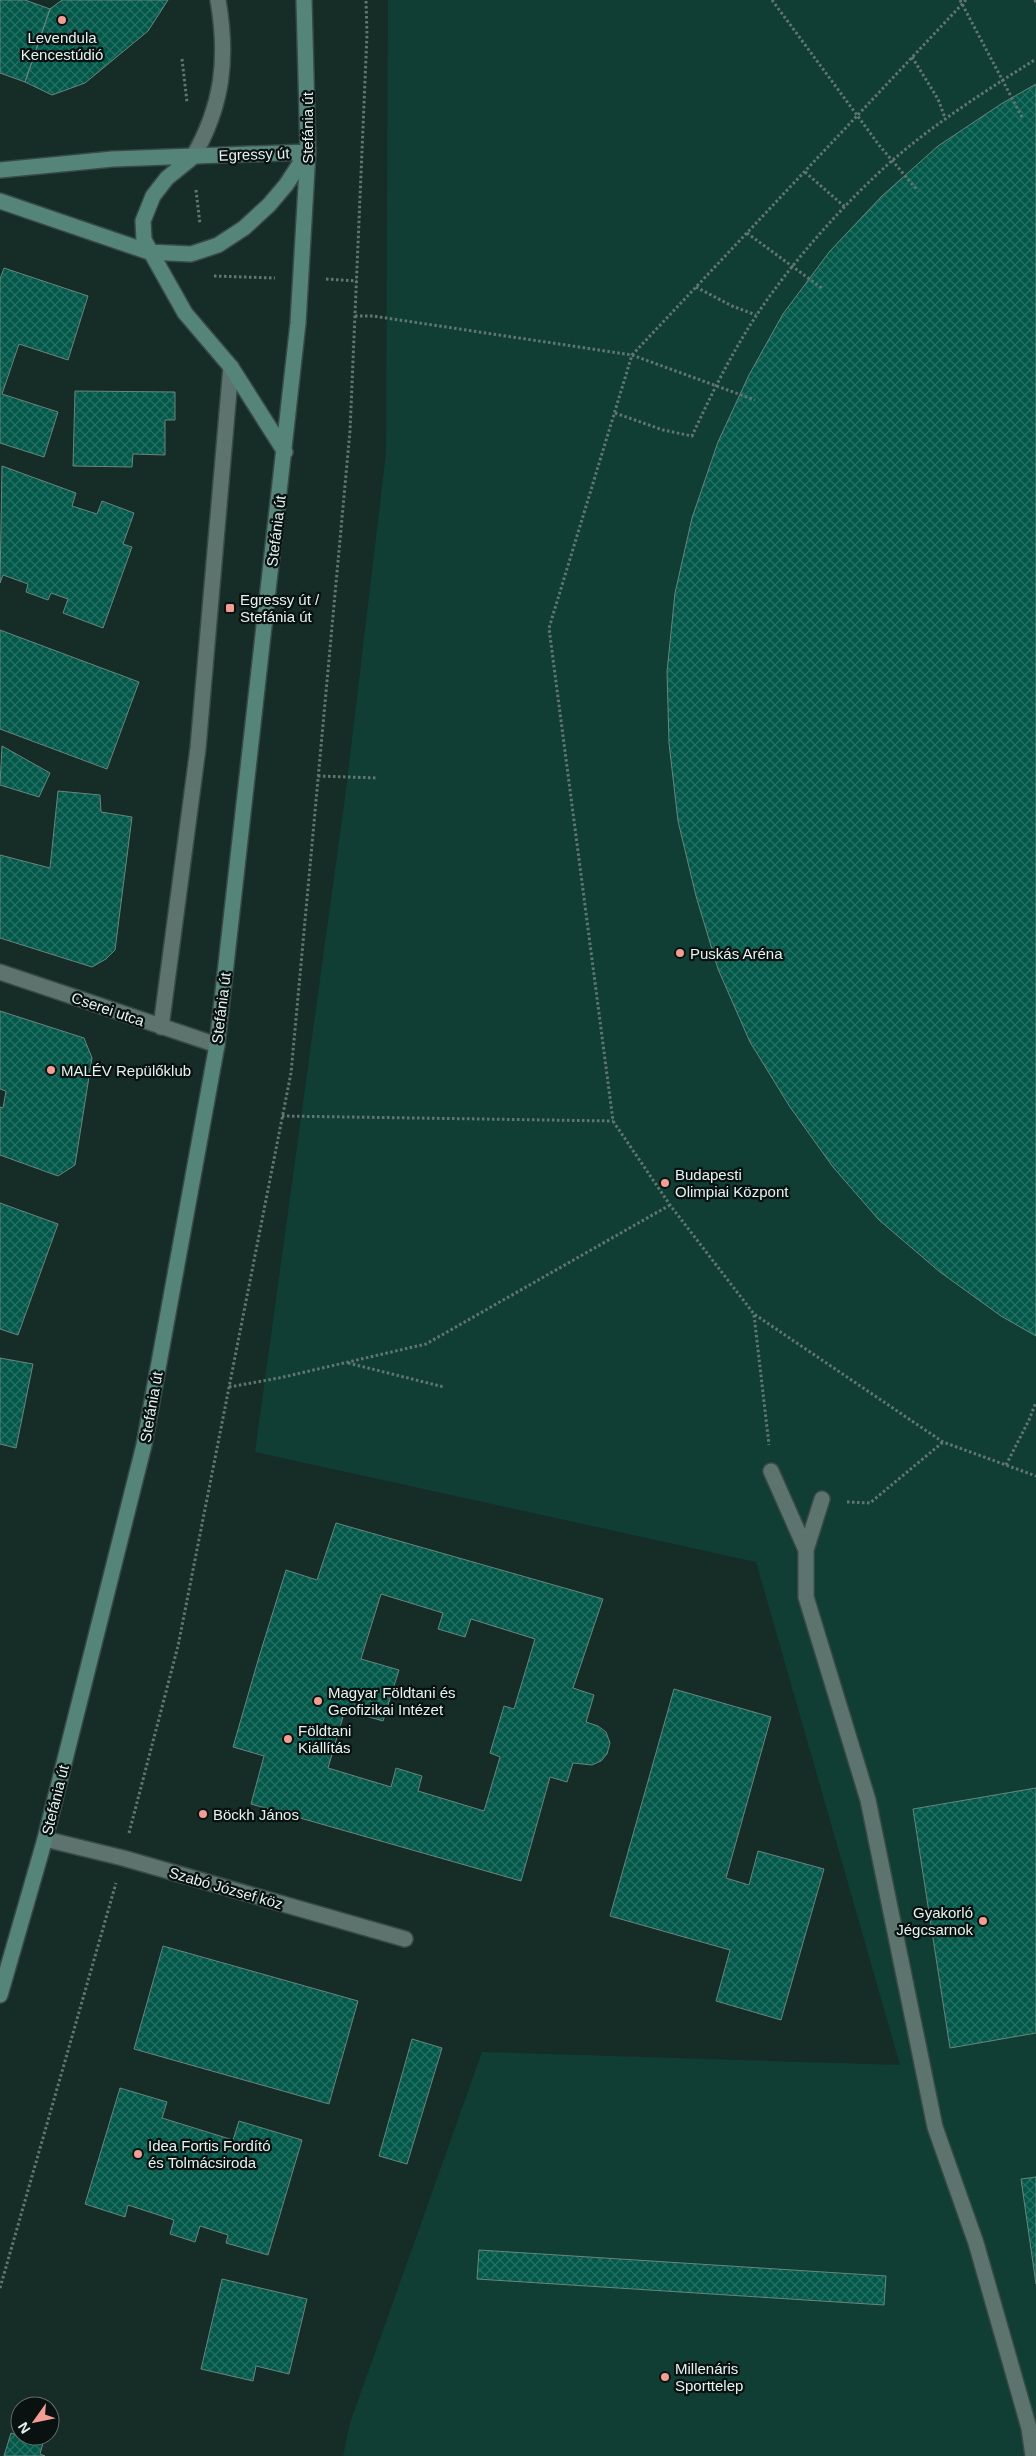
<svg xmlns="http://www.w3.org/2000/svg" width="1036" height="2456" font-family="Arial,sans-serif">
	<defs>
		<pattern id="building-cross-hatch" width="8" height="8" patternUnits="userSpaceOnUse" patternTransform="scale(1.25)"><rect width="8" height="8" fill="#025849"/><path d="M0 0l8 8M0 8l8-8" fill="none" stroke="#277064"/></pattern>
	</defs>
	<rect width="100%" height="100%" fill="#152c27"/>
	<path fill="#103e34" d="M388,0H1036V2456H343L350,2423L482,2052L900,2065L756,1562L255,1452L346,790L386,453Z"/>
	<path fill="url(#building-cross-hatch)" stroke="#6a847d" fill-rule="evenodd" d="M0,0H25L50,9L25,82L0,73Z
		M62,0H168L148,31L85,83L52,95L25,82L50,9Z
		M1036,84V1336L1001,1316L940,1272L879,1220L833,1167L790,1107L750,1042L718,969L696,896L678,821L669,743L667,672L675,593L692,518L718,442L749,375L783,314L830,251L882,196L938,146L1001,104Z
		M4,268L88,296L68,360L19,344L2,394L58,412L44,457L0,443V279Z
		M75,391L175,392V420H165V455L133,454L132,467L73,466Z
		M2,466L76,493L72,506L97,514L102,501L134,513L123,544L132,547L103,628L63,613L68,599L51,593L48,600L26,592L28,584L3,575L0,583Z
		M0,630L139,682L107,769L0,729Z
		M2,746L50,773L39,797L0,785Z
		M58,791L100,795L101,812L132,817L115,950L106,959L92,967L0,938V855L50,868Z
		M0,1011L84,1038L92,1058L75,1165L58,1176L0,1155V1107L3,1108L6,1091L0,1089Z
		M0,1203L58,1224L18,1335L0,1329Z
		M0,1358L33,1364L16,1448L0,1444Z
		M336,1523L603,1599L573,1688L594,1695L586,1722L598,1726L606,1732L610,1743L607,1754L601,1761L592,1765L573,1763L567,1782L550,1777L521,1881L251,1804L264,1756L233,1747L259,1657L286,1570L317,1580ZM381,1594L443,1613L438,1629L465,1637L471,1619L535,1639L514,1709L504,1706L490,1753L500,1757L484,1811L418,1791L422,1776L396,1768L391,1787L328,1768L345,1710L383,1721L399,1670L361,1659Z
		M674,1689L771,1717L726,1878L749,1885L758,1851L824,1869L781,2020L716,2001L730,1950L610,1916Z
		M1036,1788V2033L950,2048L913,1809Z
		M163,1946L358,2001L329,2104L134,2049Z
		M412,2039L442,2048L407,2164L379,2156Z
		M120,2088L167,2102L162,2118L233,2140L239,2121L302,2140L268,2255L226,2243L228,2235L200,2226L195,2242L170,2234L174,2220L128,2205L125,2217L85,2204Z
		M1036,2177V2284L1021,2179Z
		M479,2250L886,2276L884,2305L477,2279Z
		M222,2279L307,2299L289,2374L256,2366L253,2381L201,2369Z
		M11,2433L43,2443L40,2454L45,2456H4Z"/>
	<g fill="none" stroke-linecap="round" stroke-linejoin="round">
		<g stroke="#384a46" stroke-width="18">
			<path id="lane" d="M193,157C223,105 228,58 218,0
				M161,1027L198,748L231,367
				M771,1471L806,1550V1597L868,1800L935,2127L976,2243L1029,2428L1033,2456
				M806,1550L822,1499"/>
		</g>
		<g stroke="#384a46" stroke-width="18">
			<path id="street" d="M0,972L217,1045
				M45,1839L123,1858L405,1939"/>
		</g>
		<g stroke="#384a46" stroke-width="18">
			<path id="secondary" d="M193,157L167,178L153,196L143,221L144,240L185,313L231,367L285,452
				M0,170L113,159L308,152
				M0,201L149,252L191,254L218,245L244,228L269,205L286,185L307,153
				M0,1995L45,1839L144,1445L217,1045L298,323L308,152L304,0"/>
		</g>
		<path stroke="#627671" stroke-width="3" stroke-dasharray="2.5 2.5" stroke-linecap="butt" d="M772,0L879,145L918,191
			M960,0L1023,119
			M966,0L632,355L549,628L613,1121L670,1205L754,1314L943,1442L1036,1476
			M1035,0L1036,4
			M912,57L938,99L945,118
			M182,59L187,102
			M805,172L845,207
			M196,190L200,224
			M747,233L823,289
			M214,276L275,278
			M326,279L357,281
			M696,287L732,306L756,315
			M355,316H373L632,355L755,400
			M615,413L663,430L692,436C711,395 731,354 756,316C790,264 847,200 894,159C938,121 987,90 1036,59
			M318,776L377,778
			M282,1116L613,1121
			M754,1315L769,1445
			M348,1363L444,1387
			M229,1387L279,1378L426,1344L670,1205
			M1006,1465L1029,1420L1036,1402
			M847,1502L870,1503L943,1442
			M129,1833L178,1646L291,1073L350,431L367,34L366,0
			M0,2288L116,1883"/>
		<use href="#lane" stroke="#5c746d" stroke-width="15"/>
		<use href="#street" stroke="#5c746d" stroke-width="15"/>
		<use href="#secondary" stroke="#558579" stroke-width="15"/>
	</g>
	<g fill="#f59c93" stroke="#091210" stroke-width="2">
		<circle cx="62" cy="20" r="5"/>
		<rect x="225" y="603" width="10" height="10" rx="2.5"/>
		<circle cx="680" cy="953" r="5"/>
		<circle cx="51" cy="1070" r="5"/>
		<circle cx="665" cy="1183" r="5"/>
		<circle cx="318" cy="1701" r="5"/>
		<circle cx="288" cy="1739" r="5"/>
		<circle cx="203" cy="1814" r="5"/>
		<circle cx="983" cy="1921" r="5"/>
		<circle cx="138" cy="2154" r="5"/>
		<circle cx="665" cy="2377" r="5"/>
	</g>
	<g text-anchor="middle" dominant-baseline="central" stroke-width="4.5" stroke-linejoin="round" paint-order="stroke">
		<g font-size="15" fill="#e5f3ef" stroke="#091210" text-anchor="start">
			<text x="62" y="37" text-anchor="middle">Levendula<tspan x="62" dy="17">Kencestúdió</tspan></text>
			<text x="240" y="599">Egressy út /<tspan x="240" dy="17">Stefánia út</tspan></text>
			<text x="690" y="953">Puskás Aréna</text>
			<text x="61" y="1070">MALÉV Repülőklub</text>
			<text x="675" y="1174">Budapesti<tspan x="675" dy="17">Olimpiai Központ</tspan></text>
			<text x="328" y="1692">Magyar Földtani és<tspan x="328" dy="17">Geofizikai Intézet</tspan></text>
			<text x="298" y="1730">Földtani<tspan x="298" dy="17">Kiállítás</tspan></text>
			<text x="213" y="1814">Böckh János</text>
			<text x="973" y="1912" text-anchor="end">Gyakorló<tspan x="973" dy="17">Jégcsarnok</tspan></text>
			<text x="148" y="2145">Idea Fortis Fordító<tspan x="148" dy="17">és Tolmácsiroda</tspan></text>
			<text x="675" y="2368">Millenáris<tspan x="675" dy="17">Sporttelep</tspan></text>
		</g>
		<g font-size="15" fill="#e5f3ef" stroke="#091210">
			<text transform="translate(307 128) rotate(-90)">Stefánia út</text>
			<text transform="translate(254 154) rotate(-2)">Egressy út</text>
			<text transform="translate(276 531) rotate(-83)">Stefánia út</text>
			<text transform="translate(221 1008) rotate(-83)">Stefánia út</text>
			<text transform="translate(108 1009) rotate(19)">Cserei utca</text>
			<text transform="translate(151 1407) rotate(-80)">Stefánia út</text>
			<text transform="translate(55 1800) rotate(-76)">Stefánia út</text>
			<text transform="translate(226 1888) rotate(16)">Szabó József köz</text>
		</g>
	</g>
	<g transform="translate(35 2421) rotate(237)"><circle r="24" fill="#091210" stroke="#616c69"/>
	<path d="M0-4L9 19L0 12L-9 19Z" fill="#f59c93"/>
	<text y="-8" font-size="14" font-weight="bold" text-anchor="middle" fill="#e5f3ef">N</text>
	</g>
</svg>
